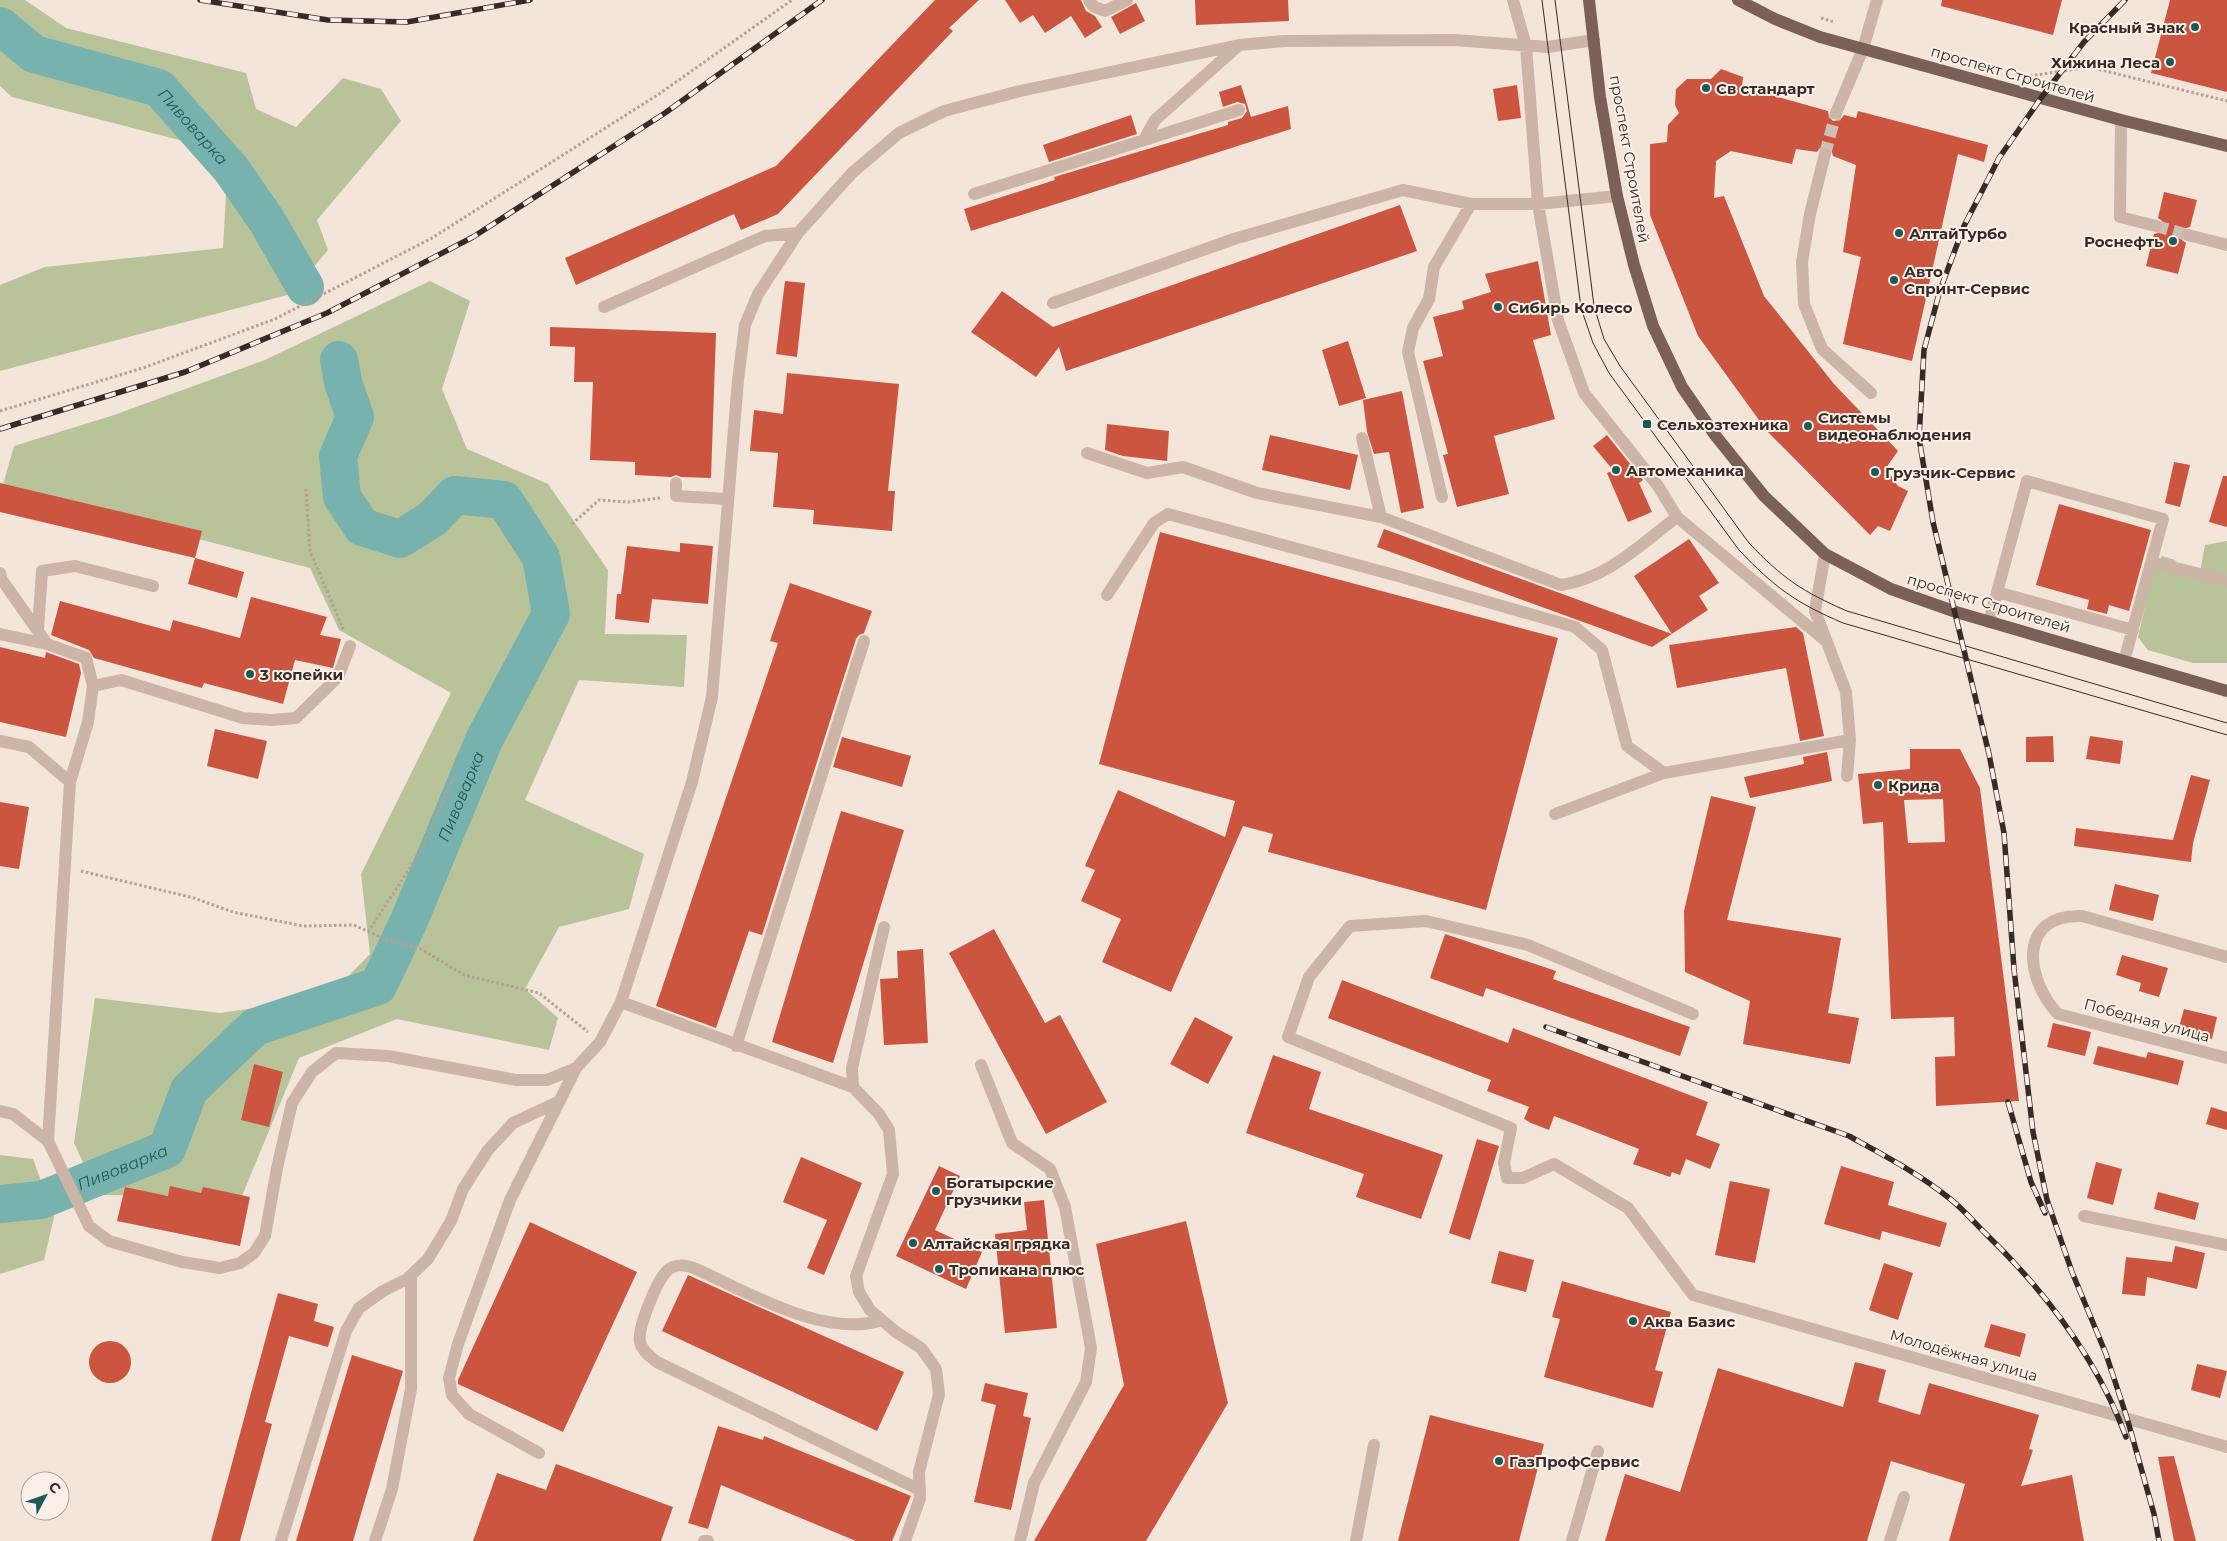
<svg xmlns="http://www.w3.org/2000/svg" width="2227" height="1541" font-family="Montserrat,sans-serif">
	<rect width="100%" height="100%" fill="#f3e5da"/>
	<path fill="#b8c399" d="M0,0H25L66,28L246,73L256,109L296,127L343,78L381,89L401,121L317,220L328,250L291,294L0,371V285L45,267L223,248L227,176L187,142L12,97L0,86Z
		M430,281L470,301L442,389L467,449L548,484L608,570L605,634L687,635L684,687L579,680L525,800L644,854L629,909L559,927L525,989L558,1018L549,1050L397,1019L299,1058L242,1196L98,1195L74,1143L95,998L220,1013L328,997L370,954L361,874L451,693L339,630L310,568L2,488L14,446L114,415L265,360Z
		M2227,541V663H2193L2148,650L2138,637L2153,572L2162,556L2175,560L2187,575L2199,577L2205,545Z
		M0,1155L33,1159L54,1217L44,1260L0,1274Z"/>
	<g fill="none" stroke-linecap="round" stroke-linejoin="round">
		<g stroke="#78b2af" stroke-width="38">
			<path id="s1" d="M0,26L34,54L159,88L231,169L267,221L305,287"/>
			<path id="s2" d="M0,1204L41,1200L167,1149L189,1090L255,1027L378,986L408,923L484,740L551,614L541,557L504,500L455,495L432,519L400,539L362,527L342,497L338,456L355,417L343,382L339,360"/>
		</g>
	</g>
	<path fill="#cc553f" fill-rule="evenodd" d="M935,0H979L949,28L953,31L778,214L741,230L734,214L576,285L565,258L776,166Z
		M1005,0H1081L1086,11L1095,16L1102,27L1085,38L1071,16L1045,33L1033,15L1020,23Z
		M1195,0H1288L1289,21L1196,25Z
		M1942,0H2062L2053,35L1941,6Z
		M2170,0H2227V92L2151,73Z
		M1136,3L1145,21L1120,34L1111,17Z
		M1721,69L1743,77L1742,87L1828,111L1829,117L1833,121L1840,120L1844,115L1856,118L1858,111L1988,145L1984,162L1958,154L1912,361L1843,344L1861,257L1843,252L1856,165L1833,156L1831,149L1826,146L1820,148L1817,152L1796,149L1792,164L1731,151L1716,161L1714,198L1724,196L1764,296L1834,384L1898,451L1886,468L1898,486L1908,491L1890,531L1878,526L1870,535L1767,431L1698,336L1650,215V144L1667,142L1668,125L1679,113L1675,105L1676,89L1687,79H1711Z
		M1241,85L1251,117L1288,106L1291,129L971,231L964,209L1055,180L1054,177L1228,125V122L1242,118L1247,111L1245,104L1237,102L1223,107L1219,92Z
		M1517,85L1521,118L1498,121L1493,89Z
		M1131,115L1137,134L1049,162L1043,145Z
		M2164,192L2197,200L2190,227L2183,229L2180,233L2182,240L2186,243L2178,274L2146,266L2154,234L2161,232L2164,227L2162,221L2158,218Z
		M1400,205L1417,251L1066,371L1059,347L1036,377L971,332L1002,291L1053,327Z
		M1538,261L1551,335L1533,340L1555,419L1494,436L1509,494L1457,507L1443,455L1448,454L1423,361L1443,356L1433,317L1464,309L1462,301L1491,292L1485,274Z
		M785,281L805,283L797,357L776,354Z
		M550,327L716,333L711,478L681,477L676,475L671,477L635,475V462L590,460L593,382H574L575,347L550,346Z
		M1348,341L1366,398L1339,406L1322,350Z
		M787,373L899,384L888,491H895L892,531L813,524L814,510L773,507L778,453L750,451L754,410L783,414Z
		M1402,391L1424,508L1401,513L1389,452L1374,454L1367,432L1363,400Z
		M1107,424L1169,431L1167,461L1123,456L1105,450Z
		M1270,435L1358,455L1350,490L1262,470Z
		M1607,435L1643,480L1639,483L1652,512L1628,522L1607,473L1613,470L1593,446Z
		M2174,462L2190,465L2180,507L2165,503Z
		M2223,476H2227V527L2209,522Z
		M0,483L202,531L195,558L0,512Z
		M2059,504L2151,530L2129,611L2109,605L2107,614L2087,609L2089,600L2036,585Z
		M1384,529L1672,634L1634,576L1689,539L1719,583L1699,596L1708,610L1652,647L1377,547Z
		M1160,532L1558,638L1486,910L1268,852L1273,834L1243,826L1171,992L1102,962L1121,919L1081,901L1095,870L1085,866L1118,790L1225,837L1235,801L1099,764Z
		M680,543L713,546L708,604L652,599L649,623L615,619L617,594H621L627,546L680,552Z
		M195,558L244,572L237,598L188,584Z
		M790,583L872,611L864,633L859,635L856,639L762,935L749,931L716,1028L656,1006L778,643L770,641Z
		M251,597L327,617L320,635L341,639L333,668L295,660L283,704L204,683L202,688L94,658L89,650L51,635L60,601L170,631L173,620L240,638Z
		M1796,627L1803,633L1824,736L1800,741L1786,668L1677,688L1669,645Z
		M0,647L45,658L46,652L79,664L81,673L66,737L0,722Z
		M215,729L267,741L258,779L207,766Z
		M2053,736L2054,762H2026V737Z
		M2090,736L2123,741L2120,764L2086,759Z
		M842,737L911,756L902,787L833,767Z
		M1910,749H1960L1980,788L2019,1101L1936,1106L1935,1057L1955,1056L1954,1017L1891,1019L1883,822L1863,824L1858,774L1910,769ZM1943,799L1945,842L1908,843L1904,800Z
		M1827,752L1832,781L1750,798L1744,777L1804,764L1803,757Z
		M2191,775L2210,780L2193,843L2191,862L2074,846L2076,828L2173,840Z
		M1711,796L1756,807L1727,920L1841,938L1828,1013L1859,1018L1850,1064L1743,1044L1750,1001L1685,972L1684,911Z
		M0,802L29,807L19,869L0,866Z
		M841,811L904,830L833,1063L772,1042Z
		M2115,884L2159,895L2153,921L2109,910Z
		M994,929L1045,1023L1060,1015L1107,1102L1046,1134L949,953Z
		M1445,934L1556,971L1553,979L1690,1027L1680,1056L1486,988L1483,997L1430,978Z
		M923,949L928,1043L884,1045L880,979L898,978L897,951Z
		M2122,955L2168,968L2159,997L2139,991L2141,983L2116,975Z
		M1342,980L1508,1043L1513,1028L1708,1102L1696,1135L1720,1144L1710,1169L1686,1159L1680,1175L1672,1172L1670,1177L1633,1164L1639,1149L1554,1116L1549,1130L1531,1123L1524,1119L1529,1107L1487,1091L1491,1080L1328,1018Z
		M2184,1009L2217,1017L2212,1039L2178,1031Z
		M1195,1017L1233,1037L1208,1084L1170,1064Z
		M2053,1023L2091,1032L2085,1056L2047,1047Z
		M2098,1046L2146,1058L2148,1052L2184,1061L2178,1085L2093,1064Z
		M1273,1055L1321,1072L1309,1109L1443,1155L1421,1219L1356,1197L1364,1174L1246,1133Z
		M254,1064L283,1072L269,1127L241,1120Z
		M2211,1107L2227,1112V1130L2206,1124Z
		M1477,1139L1499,1146L1470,1240L1449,1233Z
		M801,1157L862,1183L824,1275L807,1268L827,1220L783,1202Z
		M2096,1162L2122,1169L2113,1205L2087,1198Z
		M939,1166L960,1176L935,1230L982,1252L966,1289L896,1256Z
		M1841,1166L1894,1182L1888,1205L1947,1223L1940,1247L1882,1231L1880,1240L1824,1224Z
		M1730,1181L1770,1189L1755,1263L1715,1255Z
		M170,1186L201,1193L203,1187L250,1197L240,1246L117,1221L125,1187L168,1196Z
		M2158,1192L2199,1203L2195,1220L2154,1209Z
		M1044,1200L1057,1328L1005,1333L995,1234L1027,1230L1024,1202Z
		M1186,1221L1228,1403L1146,1541H1034L1124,1385L1096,1244Z
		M530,1222L637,1272L563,1432L458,1384V1380Z
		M2175,1246L2205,1253L2197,1289L2147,1277L2145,1296L2122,1294L2126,1257L2172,1262Z
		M1499,1251L1534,1260L1526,1292L1491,1283Z
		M1884,1263L1913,1273L1898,1320L1869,1310Z
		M688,1275L904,1372L877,1431L662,1331Z
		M1562,1281L1671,1312L1655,1370L1663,1372L1653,1408L1544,1377L1560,1319L1552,1317Z
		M278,1293L318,1304L314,1321L334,1327L328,1347L289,1336L265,1422L272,1424L240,1541H211Z
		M1991,1324L2026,1334L2020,1357L1984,1347Z
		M89 1362a21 21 0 1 1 42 0a21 21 0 1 1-42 0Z
		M352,1355L403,1371L353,1541H296Z
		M1855,1362L1886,1370L1878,1402L1920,1415L1929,1383L2039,1415L2029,1449L2033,1450L2021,1486L2072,1475L2084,1541H1949L1965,1484L1891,1461L1867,1541H1605L1625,1474L1680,1492L1718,1368L1843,1407Z
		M2197,1364L2227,1371L2220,1398L2191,1390Z
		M985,1383L1028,1393L1023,1416L1031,1418L1011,1510L974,1502L996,1405L981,1401Z
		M1430,1415L1544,1444L1519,1541H1398Z
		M718,1426L763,1440L764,1436L911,1496L892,1541H856L721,1485L708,1529L688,1523Z
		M2174,1456L2196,1541H2174L2158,1457Z
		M556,1464L673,1507L661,1541H473L497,1473L546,1490Z"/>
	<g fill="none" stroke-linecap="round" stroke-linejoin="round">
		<path stroke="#cdc0b6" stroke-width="12" stroke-dasharray="12 6" stroke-linecap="butt" d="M1825,154L1836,113
			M2156,226L2188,235"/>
		<path stroke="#b89d90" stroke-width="3" stroke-dasharray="2.5 2.5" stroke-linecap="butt" d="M1821,18L1834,22
			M2030,76L2089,67L2227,101
			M0,411L143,368L275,319L432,238L659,94L792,0
			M306,489L310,551L344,631
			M572,524L599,500L628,502L660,498
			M81,871L194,898L233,912L303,926L354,925L387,940L421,949L464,975L539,993L588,1032
			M368,932L421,851L454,777"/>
		<path stroke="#ccb4a6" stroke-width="12" d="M1089,0L1093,6L1105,11L1127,0
			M1513,0L1526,46L1538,204L1558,320L1584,393L1658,486L1677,517L1827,642
			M1836,113L1863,49L1877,0
			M2121,120L2120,217L2156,226
			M1144,140L1155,120L1238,46
			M1825,154L1810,214L1802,262L1804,304L1822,349L1871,393
			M974,194L1239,110
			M2188,235L2227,245
			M1053,303L1234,239L1403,190L1471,204H1538L1617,196
			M604,307L765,236L798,233
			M1362,438L1381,517L1561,585C1608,578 1640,545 1677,517
			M1087,453L1147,473L1183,467L1257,493L1381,517
			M676,483V496L728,499
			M1442,497L1408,352L1413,328L1429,299L1434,267L1471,204
			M1825,554L1815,611L1846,692L1850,740L1847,776
			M2152,562L2227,581
			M0,573L2,580L47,644L86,658L93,686L88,722L70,782
			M1997,592L2133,630
			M1107,595L1154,523L1168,514L1398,576L1575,627L1602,650L1627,746L1664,773
			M1989,622L2027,481L2163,519L2124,661
			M38,629L42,571L75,566L153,586
			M0,634L47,644
			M93,686L121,680L243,718L271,720L296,718L338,677L350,646
			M0,741L29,747L70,782L48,1141
			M1555,814L1664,773L1850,740
			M2227,957L2082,916C2017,914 2025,979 2058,1014L2227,1058
			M621,1002L853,1087L879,1114L889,1130L893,1174L856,1276L859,1292L870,1310L896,1332L921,1348L936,1369L939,1394L919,1472L920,1498L905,1541
			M1693,1014L1528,945L1426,921L1350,926L1309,977L1288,1037L1511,1128L1504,1163L1507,1178H1523L1554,1164L1628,1208L1693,1295L2227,1447
			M736,1046L864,641
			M981,1065L1012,1143L1050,1169L1065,1207L1091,1348L1086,1382L1034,1483L1020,1541
			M853,1087L852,1068L884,927
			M0,1111L13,1114L48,1141L89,1226L109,1241L182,1262L220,1268L240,1263L254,1253L265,1236L277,1168L292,1103L312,1072L336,1053L388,1056L516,1080H547L576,1068L600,1042L621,1002L692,782L712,697L738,380L745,325L758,294L798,233L852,173L899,133L944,111L1020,91L1239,45L1285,41L1454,40L1548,47L1594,40
			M2084,1216L2227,1245
			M882,1320C825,1339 748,1292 696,1269C687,1265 675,1263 667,1271C657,1280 637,1329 640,1342C642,1351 651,1357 657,1362L920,1490
			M539,1453L469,1414L452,1395L449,1378L458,1344L510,1200L576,1068
			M281,1541L346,1331L359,1308L383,1291L407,1279L428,1259L451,1221L463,1189L488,1150L513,1123L560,1101
			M375,1541L392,1489L411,1389V1275
			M704,1541H708
			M1356,1541L1374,1445
			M1572,1541L1598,1451
			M1890,1541L1904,1497"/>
		<path stroke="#7a6057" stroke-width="12" d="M1589,0L1600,97L1617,196L1634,265L1653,326L1682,387L1715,435L1764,496L1825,554L1891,589L1956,612L2227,691
			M1738,0L1775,19L1820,37L2121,120L2227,146"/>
		<path stroke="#372b27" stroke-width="1" d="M1542,0L1581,308L1593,343L1609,373L1739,550C1774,587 1796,603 1843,623L2227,735
			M1555,0L1594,306L1604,339L1620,366L1749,543C1782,578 1803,592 1847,611L2227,723"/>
		<g stroke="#372b27" stroke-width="5.5">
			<path id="rail" d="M200,0L328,20L407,22L530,0
				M2125,0L2084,42L2041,98L1999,158L1964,226L1940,290L1924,350L1919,438L1933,522L1989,754L2004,833L2014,969L2033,1132L2047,1200L2072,1272L2106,1354L2127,1418L2154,1514L2159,1541
				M0,429L185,372L327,313L473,237L665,113L822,0
				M1546,1027L1849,1136C1883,1155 1918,1173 1949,1198C1962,1208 1973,1221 1984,1232C2044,1290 2097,1358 2126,1437
				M2008,1102L2031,1182L2045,1213"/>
		</g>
		<use href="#rail" stroke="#faf0e7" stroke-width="4" stroke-dasharray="11" stroke-linecap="butt"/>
	</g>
	<g fill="#1a5b5a" stroke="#faf0e7" stroke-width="2">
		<circle cx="2195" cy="27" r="5"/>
		<circle cx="2170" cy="62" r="5"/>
		<circle cx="1706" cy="88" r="5"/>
		<circle cx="1899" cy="233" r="5"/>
		<circle cx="2173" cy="241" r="5"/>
		<circle cx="1894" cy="280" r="5"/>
		<circle cx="1498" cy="307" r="5"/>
		<rect x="1642" y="419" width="10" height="10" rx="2.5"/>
		<circle cx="1808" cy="426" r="5"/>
		<circle cx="1616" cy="470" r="5"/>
		<circle cx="1875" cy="472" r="5"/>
		<circle cx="250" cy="674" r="5"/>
		<circle cx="1878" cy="785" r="5"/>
		<circle cx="936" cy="1191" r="5"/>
		<circle cx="913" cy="1243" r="5"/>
		<circle cx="939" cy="1269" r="5"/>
		<circle cx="1633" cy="1321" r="5"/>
		<circle cx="1499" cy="1461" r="5"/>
	</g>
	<g text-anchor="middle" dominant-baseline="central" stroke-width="4" stroke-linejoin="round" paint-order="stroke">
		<g font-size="15" font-weight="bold" fill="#372b27" stroke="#faf0e7" text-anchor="start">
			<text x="2185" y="27" text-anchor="end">Красный Знак</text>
			<text x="2160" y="62" text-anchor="end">Хижина Леса</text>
			<text x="1716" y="88">Св стандарт</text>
			<text x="1909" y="233">АлтайТурбо</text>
			<text x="2163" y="241" text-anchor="end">Роснефть</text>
			<text x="1904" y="271">Авто<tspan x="1904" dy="17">Спринт-Сервис</tspan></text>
			<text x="1508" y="307">Сибирь Колесо</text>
			<text x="1818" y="417">Системы<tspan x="1818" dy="17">видеонаблюдения</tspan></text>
			<text x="1657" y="424">Сельхозтехника</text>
			<text x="1626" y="470">Автомеханика</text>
			<text x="1885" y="472">Грузчик-Сервис</text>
			<text x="260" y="674">3 копейки</text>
			<text x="1888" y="785">Крида</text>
			<text x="946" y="1182">Богатырские<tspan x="946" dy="17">грузчики</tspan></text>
			<text x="923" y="1243">Алтайская грядка</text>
			<text x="949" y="1269">Тропикана плюс</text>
			<text x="1643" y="1321">Аква Базис</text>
			<text x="1509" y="1461">ГазПрофСервис</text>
		</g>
		<g font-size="15" fill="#372b27" stroke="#faf0e7">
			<text transform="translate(2013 74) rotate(16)">проспект Строителей</text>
			<text transform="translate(1630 159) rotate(80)">проспект Строителей</text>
			<text transform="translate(1989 603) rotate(17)">проспект Строителей</text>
			<text transform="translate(2147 1020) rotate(15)">Победная улица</text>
			<text transform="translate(1964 1355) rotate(16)">Молодёжная улица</text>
		</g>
		<g font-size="16" font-style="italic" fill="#1a5b5a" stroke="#faf0e7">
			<text stroke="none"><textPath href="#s1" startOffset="225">Пивоварка</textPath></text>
			<text stroke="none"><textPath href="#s2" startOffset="668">Пивоварка</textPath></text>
			<text stroke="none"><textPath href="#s2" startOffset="129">Пивоварка</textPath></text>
		</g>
	</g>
	<g transform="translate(45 1496) rotate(49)"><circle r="24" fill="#faf0e7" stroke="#aca19a"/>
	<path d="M0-4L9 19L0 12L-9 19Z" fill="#1a5b5a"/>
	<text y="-8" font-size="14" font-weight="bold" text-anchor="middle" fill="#372b27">С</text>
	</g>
</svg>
